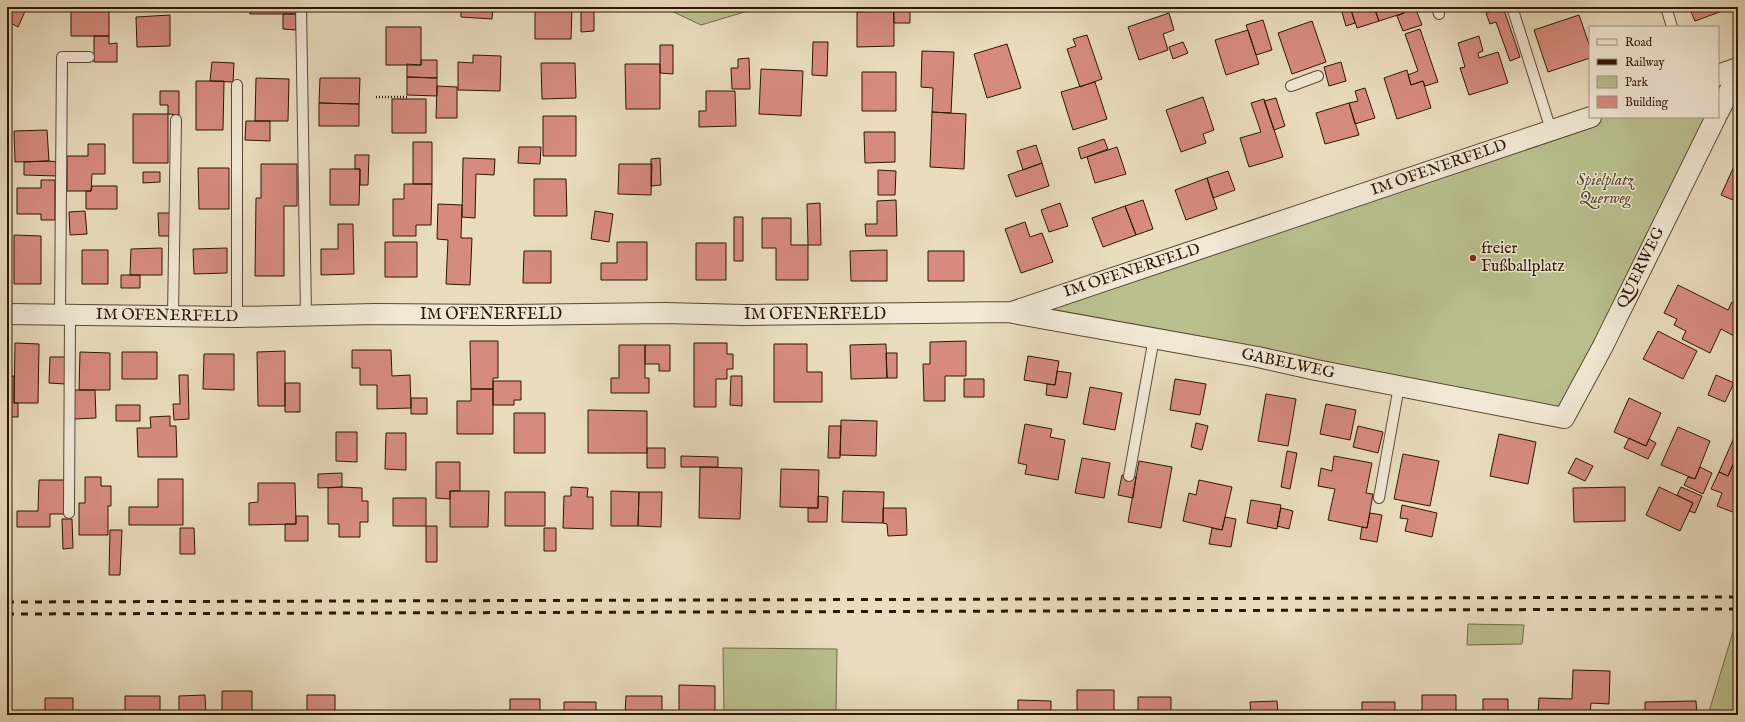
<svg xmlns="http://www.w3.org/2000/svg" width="1745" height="722" font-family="'IM FELL English',serif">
	<rect width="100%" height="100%" fill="#e9dcbf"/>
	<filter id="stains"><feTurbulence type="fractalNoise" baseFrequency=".005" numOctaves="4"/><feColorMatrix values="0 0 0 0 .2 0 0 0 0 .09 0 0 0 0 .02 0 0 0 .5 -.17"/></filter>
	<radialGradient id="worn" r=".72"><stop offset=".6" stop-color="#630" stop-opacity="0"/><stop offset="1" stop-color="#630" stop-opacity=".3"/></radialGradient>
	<path fill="#babf8f" stroke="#746a49" d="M663,7H761L701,25Z
		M1591,117H1716L1564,418L1012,312Z
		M1468,624L1524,625L1522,644L1467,645Z
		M1735,625H1738V715H1708Z
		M723,648L837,649L836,715H724Z"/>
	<path fill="#d78b80" stroke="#2d1603" d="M7,7H27L18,27L7,21Z
		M71,7H109V36H71Z
		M250,7H296V14H250Z
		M331,7H362L331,8Z
		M461,7H493L492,19L461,17Z
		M535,7H572L571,39H535Z
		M581,7H594V31L581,32Z
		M893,7H910V23H894Z
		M1347,7H1350L1355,23L1346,26L1341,9Z
		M1350,7H1374L1379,21L1357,28Z
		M1374,7H1401L1404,13L1379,21Z
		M1401,7H1415L1422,25L1403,31L1397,16L1404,13Z
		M1503,7L1520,57L1510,61L1496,22L1490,24L1486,13Z
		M1689,7H1724L1725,10L1695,21Z
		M894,11V46L857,47V12Z
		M1169,13L1174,30L1163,34L1168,50L1139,60L1128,27Z
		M283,14H296V30L283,29Z
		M170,15V46L137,47L136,17Z
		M1579,15L1590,47V58L1548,72L1534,30Z
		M1263,20L1272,50L1256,55L1246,25Z
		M1312,21L1326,62L1292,74L1278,33Z
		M386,27H421V65H386Z
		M1420,29L1438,82L1425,86L1423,81L1411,85L1408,75L1418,71L1405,34Z
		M1248,30L1259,64L1226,75L1215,40Z
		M1087,35L1102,79L1080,87L1067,49L1076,46L1073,39Z
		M94,36H109V44L117,43V62H94Z
		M1479,36L1483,51L1478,53L1479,58L1498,52L1508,83L1469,95L1460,68L1465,67L1458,43Z
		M813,42H828L827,76L812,75Z
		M1183,42L1188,53L1173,59L1169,47Z
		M1007,44L1021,88L987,98L974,54Z
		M660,45H673V74L660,73Z
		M922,51L954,52L951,113L932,112L933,88L921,87Z
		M473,55L501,56L500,91L458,90V62L473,63Z
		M749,58L750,89H732L731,68H738V59Z
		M421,60H437V78L407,77V64L421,65Z
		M212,62L234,63L233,82L210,81Z
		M1341,62L1346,81L1329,86L1324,67Z
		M541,63H575L576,98L542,99Z
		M625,64H660V109H626Z
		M761,69L803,71L801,116L759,114Z
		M1407,70L1411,85L1423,81L1431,108L1397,119L1384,78Z
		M862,72H896V111H862Z
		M407,77L437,78V96L407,95Z
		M256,78L289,79L288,121H255Z
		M320,78H360L359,104L319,103Z
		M196,81H224L223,130H196Z
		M1095,82L1107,119L1073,130L1061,92Z
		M437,86L457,87V118H436Z
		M1365,88L1375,118L1355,124L1349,103L1358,101L1355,91Z
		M160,91H179V115L168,114V105H160Z
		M706,91H735L736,126L699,127V111H706Z
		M1203,97L1214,130L1203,134L1206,143L1181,152L1166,110Z
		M1276,98L1285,126L1274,130L1264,101Z
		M392,99H426V133H392Z
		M1264,99L1283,157L1249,167L1240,138L1261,132L1251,103Z
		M319,103L359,104V126H319Z
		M1349,103L1359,135L1325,144L1316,113Z
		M932,112L966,114L964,169L930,167Z
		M133,114H168V163H133Z
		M543,116H576V156H543Z
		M246,121H270V141L245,140Z
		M47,130L49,161L15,162L14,131Z
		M864,132H895V162L865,163Z
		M1104,139L1108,149L1081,159L1078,148Z
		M413,142H432V184H413Z
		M88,144H105V174H92L91,191H67V156H88Z
		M1036,145L1042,163L1023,170L1017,151Z
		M519,147H541L540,164L518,163Z
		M1117,147L1126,174L1095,183L1087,157Z
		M355,155H369L368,185H360V169H355Z
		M463,158L495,159L494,175L476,174L475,218L462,217Z
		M660,158L661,185L651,186V159Z
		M49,161L57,162V176L24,175V162Z
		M1736,162L1738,163V202L1721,195Z
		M1042,163L1049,186L1016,197L1008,175Z
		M261,164H297V206H284V276H255L256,198H261Z
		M619,164H652L651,195L618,194Z
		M198,168H229V209H199Z
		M330,169H360L359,205H330Z
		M878,170L896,171L895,195H878Z
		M1228,171L1235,190L1213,198L1207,178Z
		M143,172H160V182L143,183Z
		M1207,178L1217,209L1186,220L1175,190Z
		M534,179H566L567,216H534Z
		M41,180H55V220H41V214H17V188H41Z
		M404,184H432L431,225H416V236H393V199H404Z
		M92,186H117V209H86V191H91Z
		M896,200L897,236H866L865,224H877V201Z
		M1143,200L1153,229L1136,235L1125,206Z
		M820,203L821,245H808L807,204Z
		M1060,203L1068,226L1049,232L1041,210Z
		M438,204L462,205L461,238H472L470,285L446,284L448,240L437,239Z
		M1125,206L1136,235L1103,247L1092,218Z
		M85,211L87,234L70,235L69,212Z
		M595,211L613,214L609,242L591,239Z
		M158,213H171V236H159Z
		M734,217H743V261H734Z
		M762,218H791V245H808V280H776V248H762Z
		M1025,222L1030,237L1042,233L1053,262L1021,273L1005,229Z
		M338,224H353L354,274L321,275V249H338Z
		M14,235L41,236V284H14Z
		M385,242H417V277H385Z
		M617,242H647V280H601V263H617Z
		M696,243H726V280H696Z
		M162,248V275H130L131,249Z
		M227,248V273L194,274L193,249Z
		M82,250H108V284H82Z
		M887,250V281H851L850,251Z
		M524,251H551V283H523Z
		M928,251H964V281H928Z
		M121,275H140V288H121Z
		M1678,285L1728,310L1732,302L1738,306V338L1721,329L1710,353L1682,339L1686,331L1674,325L1677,319L1664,313Z
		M1658,331L1697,351L1683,379L1643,359Z
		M470,341H498V378H493V389H471Z
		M966,341V376H945V401H924L923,364H930V342Z
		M15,343L39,344L38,403H14Z
		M694,343H727V354H733V369H727V379H716V407H694Z
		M774,344H807V372H822V402H774Z
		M886,344L887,378L851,379L850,345Z
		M619,345H645V378H649V393H611V378H619Z
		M645,345H670V371H659V364H645Z
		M352,350H391L392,376L410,375L411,408L377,409V385H360V368H352Z
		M285,351V406H258L257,352Z
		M80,352L110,353V390H79Z
		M122,352H157V379H122Z
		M886,353H897V378H887Z
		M204,354H234V390L203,389Z
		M1028,356L1059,361L1055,385L1024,380Z
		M50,357H66L65,384L49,383Z
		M1057,371L1071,373L1067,398L1046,395L1047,384L1055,385Z
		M179,375H188L189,419L174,420L173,404H180Z
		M1716,375L1734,383L1725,402L1708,395Z
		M7,376H14V403H18V417H7Z
		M731,376H742V406L730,405Z
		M964,379H984V397H964Z
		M1175,379L1206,384L1200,415L1170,410Z
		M493,381H521V400H514V405H493Z
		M285,383H300V412H285Z
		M1090,387L1122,393L1115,430L1083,424Z
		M471,389H493V434H457V401H471Z
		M73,390H95L96,418L74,419Z
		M1266,394L1296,399L1288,446L1258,441Z
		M411,398H427V414H411Z
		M1629,398L1661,413L1646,446L1614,432Z
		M1326,404L1356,410L1350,440L1320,434Z
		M116,405H140V421H116Z
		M588,410L647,411V453H588Z
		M514,413H545V453H514Z
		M170,416V426H176L177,457H138L137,428H151L150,417Z
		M841,420L877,421L876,456L840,455Z
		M1196,423L1208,426L1202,450L1191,447Z
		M1025,424L1052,429L1050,437L1065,440L1058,480L1025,474L1027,465L1018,463Z
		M829,426H841L840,458H828Z
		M1358,426L1383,432L1378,453L1353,447Z
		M1678,427L1710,441L1695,479L1661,465Z
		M336,432H357V462L336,461Z
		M386,433H406V470L385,469Z
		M1736,433L1738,434V453L1728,476L1719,472Z
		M1499,434L1536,442L1528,484L1490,476Z
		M1629,438L1646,446L1649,439L1656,443L1648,459L1624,448Z
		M647,448H665V468H647Z
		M1287,451L1297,453L1290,489L1281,487Z
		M1738,453V514L1717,506L1722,493L1711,489L1719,472L1728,476Z
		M1403,454L1439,461L1430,506L1394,499Z
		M681,456L718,457V467H681Z
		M1334,456L1372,463L1366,493L1373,494L1367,528L1328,520L1335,489L1318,486L1321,468L1332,471Z
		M1082,458L1110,463L1104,498L1075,493Z
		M1576,458L1593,466L1585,481L1568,473Z
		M1139,461L1172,467L1161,528L1128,522Z
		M436,462H460V491H450V499L436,498Z
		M700,467L742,468L740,519L699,518Z
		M1700,467L1712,473L1703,494L1684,485L1688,477L1695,479Z
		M781,469L819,470L818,508L780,507Z
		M342,473V487L318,488V474Z
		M1122,475L1136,477L1133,498L1118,495Z
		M85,477H101V486H111V506H108V535H79V503H85Z
		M158,479H183V525H129V507H158Z
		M39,480H66V514H50V527H17V511H38Z
		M1199,480L1232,487L1222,530L1183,521L1189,493L1196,495Z
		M258,483H295L296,524L249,525V503L258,502Z
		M342,487L362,488V501H368V522H360V537H339V524H328V488Z
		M571,487L588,488L587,497H593V529L563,528L564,496H571Z
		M1625,487V521L1574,522L1573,488Z
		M1659,487L1693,503L1680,531L1646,515Z
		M1681,487L1702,496L1695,513L1689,511L1693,503L1677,495Z
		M450,491H489L488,527H450Z
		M611,491L639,492L638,526H611Z
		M843,491L884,492L883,523L842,522Z
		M505,492H545V526H505Z
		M639,492H662L661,527L638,526Z
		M818,496L828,497L827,522H808V508H818Z
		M393,498H426V526H393Z
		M1251,500L1281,505L1277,529L1247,523Z
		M1402,505L1437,513L1432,537L1405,531L1408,519L1400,518Z
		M883,508H906L907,535L888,536L887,524L883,523Z
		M1281,508L1293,511L1289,529L1277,526Z
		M1370,513L1382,515L1377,542L1360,539L1362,527L1367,528Z
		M296,516H308V541H285V524H296Z
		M1225,517L1236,519L1231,547L1209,544L1212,528L1222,530Z
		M62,519H72L73,548L63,549Z
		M426,526H437V562H426Z
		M180,528H194L195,554H180Z
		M544,528H556V551H544Z
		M110,530H122L120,575H109Z
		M1573,670L1610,671L1609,704L1591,703L1590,715H1538L1539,698L1572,699Z
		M679,685L715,686V715H679Z
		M1077,690H1114V715H1077Z
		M222,691H252V715H222Z
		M205,695L206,715H179V696Z
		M307,695H335V715H307Z
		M1422,695H1456V715H1422Z
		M125,696H160V715H109V713H125Z
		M626,696H662V715H625Z
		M1138,697H1171V715H1138Z
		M45,698H73V715H45Z
		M510,699H540V715H510Z
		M1483,699H1508V715H1483Z
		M1018,700L1051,701V715H1018Z
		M1277,701L1278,715H1251L1250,702Z
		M1696,701L1697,715H1645V702Z
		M564,702H596V715H564Z
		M1362,702H1395V715H1362Z"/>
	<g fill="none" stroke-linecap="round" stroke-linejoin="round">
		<g stroke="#5c4832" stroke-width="12">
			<path id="service" d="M301,7L306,315
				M1437,7L1439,14
				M1512,7L1551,130
				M1666,7L1672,27
				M1291,86L1318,76
				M60,315L62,57H89
				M173,316L176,120
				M237,317V85
				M1129,476L1154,338
				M1379,498L1399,386
				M69,513L70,315"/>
		</g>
		<g stroke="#5c4832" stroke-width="22">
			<path id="minor" d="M1718,75L1738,68
				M1718,113L1738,74
				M1013,313L1258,357L1316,370L1564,418L1603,346L1716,117
				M7,314L237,317L375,314L501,315L664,313L745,315L1012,312L1591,117"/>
		</g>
		<path stroke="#2d1603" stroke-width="2.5" stroke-dasharray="1 2" stroke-linecap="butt" d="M376,97H409"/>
		<use href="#service" stroke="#f1e8d5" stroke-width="10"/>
		<use href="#minor" stroke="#f1e8d5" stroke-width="20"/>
		<path stroke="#2d1603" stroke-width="3" stroke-dasharray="7 7" stroke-linecap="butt" d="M7,602L1738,597
			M7,614L1738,609"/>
	</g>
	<circle fill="#8f2418" stroke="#f1e8d5" stroke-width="1.5" cx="1473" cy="258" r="4"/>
	<g text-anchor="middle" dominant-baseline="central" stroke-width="3" stroke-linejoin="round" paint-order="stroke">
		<g font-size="16" fill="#2d1603" stroke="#f1e8d5">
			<text transform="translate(1439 168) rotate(-19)">IM OFENERFELD</text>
			<text transform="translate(1641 268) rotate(-64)">QUERWEG</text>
			<text transform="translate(1132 271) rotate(-18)">IM OFENERFELD</text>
			<text x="491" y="315">IM OFENERFELD</text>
			<text x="815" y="315">IM OFENERFELD</text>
			<text transform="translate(167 316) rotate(1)">IM OFENERFELD</text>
			<text transform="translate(1288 364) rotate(12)">GABELWEG</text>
		</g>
		<g font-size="16" font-style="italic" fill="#57492d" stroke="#f1e8d5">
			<text x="1605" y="181">Spielplatz<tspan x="1605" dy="18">Querweg</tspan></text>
		</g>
		<g font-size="16" fill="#2d1603" stroke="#f1e8d5" text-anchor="start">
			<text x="1481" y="249">freier<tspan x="1481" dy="18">Fußballplatz</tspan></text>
		</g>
	</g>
	<rect width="1745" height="722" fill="none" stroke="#e9dcbf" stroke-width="24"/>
	<rect x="8" y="8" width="1729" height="706" fill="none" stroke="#2d1603" stroke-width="2"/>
	<rect x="12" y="12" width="1721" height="698" fill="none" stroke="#2d1603"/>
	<rect x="1589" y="26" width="130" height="92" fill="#f1e8d5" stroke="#a39481"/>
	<rect x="1597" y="39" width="20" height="6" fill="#f1e8d5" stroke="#a39481"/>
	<text x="1625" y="46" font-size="12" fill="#2d1603">Road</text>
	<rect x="1597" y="59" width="20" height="6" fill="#2d1603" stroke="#a39481"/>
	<text x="1625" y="66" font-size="12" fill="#2d1603">Railway</text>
	<rect x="1597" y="76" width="20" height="12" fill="#babf8f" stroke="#a39481"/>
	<text x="1625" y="86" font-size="12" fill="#2d1603">Park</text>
	<rect x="1597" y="96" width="20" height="12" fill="#d78b80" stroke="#a39481"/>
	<text x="1625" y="106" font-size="12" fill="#2d1603">Building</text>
	<rect width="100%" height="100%" filter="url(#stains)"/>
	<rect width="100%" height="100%" fill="url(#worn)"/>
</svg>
